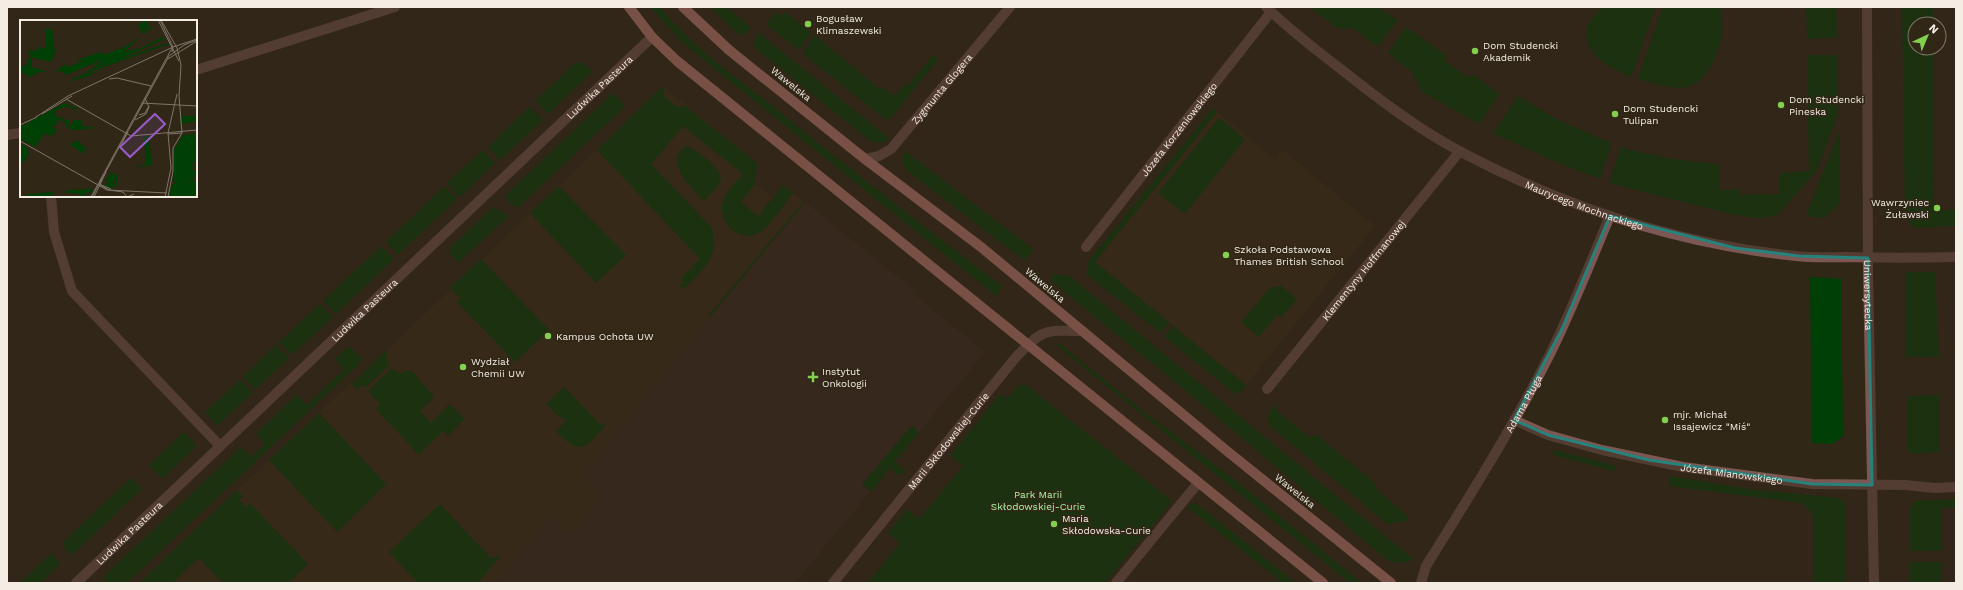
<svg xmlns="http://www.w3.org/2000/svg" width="1963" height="590" font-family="'Work Sans',sans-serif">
	<rect width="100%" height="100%" fill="#312717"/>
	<path fill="#3c2e18" d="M663,86L757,163L755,184L773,198L783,185L805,202L588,468L590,470L583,478L602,494L571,533L549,516L495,583H139L350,383L352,384Z
		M1217,112L1275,159L1283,150L1375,226L1246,385L1095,262Z"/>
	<path fill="#3d2b23" d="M805,202L917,292L915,295L985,352L795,583H495L549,516L571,533L602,494L583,478L590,470L587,469Z"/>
	<path fill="#003f05" d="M650,7H660C692,47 736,77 776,109C851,170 927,229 1003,287L996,296L685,45Z
		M710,7H726L751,27L744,35H739Z
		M1310,7H1378L1397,20L1378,47L1357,31L1350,28H1339L1334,26Z
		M1601,7H1655L1631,77C1611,69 1579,52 1588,25C1591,19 1597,13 1601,7Z
		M1663,7H1720C1721,16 1723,26 1722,35C1719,53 1706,83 1687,87C1672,90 1654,83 1638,79Z
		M1806,7H1836L1837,37L1807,39Z
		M1902,7H1933V24H1915V48H1933L1934,205L1939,211L1956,209V226L1915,228L1905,218Z
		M776,12L781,16L785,12L811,33L799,50L766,24Z
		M1406,27L1447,56L1444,60L1468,78L1472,74L1499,94L1479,124L1421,91L1413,73L1388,53Z
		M759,33L890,139L881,143L870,141L753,46V42Z
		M814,35L880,89L882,87L893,95H896L904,85L907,87L933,55L938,59L890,119H885L803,54Z
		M1807,55H1838V114L1817,170L1777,215L1764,218H1754L1727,213L1609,183L1621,147C1654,156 1685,162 1719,164V190L1739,189L1740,195L1779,194V173L1809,171Z
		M580,62L593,71L548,114L535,101L575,63Z
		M663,86L664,96L677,107L684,105L757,163L755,184L741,202L758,216L783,185L793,193C785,203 772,223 762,231C742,246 717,224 723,201C726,191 736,182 743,174L683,126L651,164L711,227C722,256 702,270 684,289L680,285L683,282L680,279L700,259L597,150Z
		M613,93L624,105V107L518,208L508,202L505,196Z
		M1518,96L1558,120L1611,143L1600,179L1556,162L1493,133Z
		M530,106L543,120L500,160L488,147Z
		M1213,108L1217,112L1095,262L1169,322L1162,331H1158L1086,274L1088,262Z
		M1219,118L1245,139L1185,214L1158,193Z
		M1839,132L1840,203L1824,218L1806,216Z
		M686,146C694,147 722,170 721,178C720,186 709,195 704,201C693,189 662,162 686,146Z
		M483,150L495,163L460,197L447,183Z
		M905,151L1033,249L1025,261L906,170L902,162Z
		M444,186L457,199L398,255L386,242Z
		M559,186L626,255L596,283L530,213Z
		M804,201V203L710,317L708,316Z
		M493,207L509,216L458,263L449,253V249Z
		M381,246L394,259L336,314L323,301Z
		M481,259L549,330L515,362L457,302L461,298L450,288Z
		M1907,272H1935L1939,357H1906L1905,275Z
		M1051,275H1068L1413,559C1404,564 1395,564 1386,559L1174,381L1051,281Z
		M1810,277L1841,279L1843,436L1832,444L1812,443Z
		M1281,286L1297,299L1281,318L1277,315L1259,337L1241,322L1270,288Z
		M320,304L333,317L292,355L279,342Z
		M1173,326L1246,385L1240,392L1235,394L1166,338V334Z
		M1059,343L1143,411L1236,481L1362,583H1350L1056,345Z
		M276,345L289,358L255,390L243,377Z
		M349,346L361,358L360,363L127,583H105L104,576L241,447L251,457L265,444L256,434L297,394L307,405L344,369L335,359Z
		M385,351L387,354V359L389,366L365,388L362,385L357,389L352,384Z
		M391,369L401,373L411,370L434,397L420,411L431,423L449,404L465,419L448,436L443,431L419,455L376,409L380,404L368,391Z
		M240,380L253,393L218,425H216L205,412Z
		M1019,385H1026L1172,501L1105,583H868L900,543L888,533L907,509L919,519L963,466L950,456L1000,394L1007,399Z
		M564,387L601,425L607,423C587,447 580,458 556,431L566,421L562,417L561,418L546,404Z
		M1940,395V452L1912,454L1908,450V396Z
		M1276,403L1277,411L1309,437L1317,435L1376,484L1377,490L1409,517L1406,521L1388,524L1384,521L1270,426L1267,417Z
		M319,413L386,484L337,532L269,460Z
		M912,425L919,433L895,461L905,470L900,476L890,468L871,492L862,484Z
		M184,432L197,446L162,479L149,465Z
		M1555,450L1616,466L1614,471L1553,455Z
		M1670,476L1756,490L1840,498L1845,504L1846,583H1813V515L1802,503L1669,486Z
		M131,478L142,489L72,555L61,544Z
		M237,490L243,496L239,500L246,507L250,503L308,564L288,583H223L199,558L172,583H139Z
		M1956,499V508H1942L1941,551H1910V509L1915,501Z
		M1193,503H1196L1296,583H1283L1187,507Z
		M440,504L490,557L494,558L498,555L500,556L478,583H418L389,552Z
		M52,553L60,563L41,583H20Z
		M1910,562H1941L1942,583H1910Z"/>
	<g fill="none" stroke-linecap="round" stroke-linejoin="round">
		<g stroke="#7c5753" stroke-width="10">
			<path id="s1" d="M1266,7C1290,30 1316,50 1342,70C1380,100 1418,129 1461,152C1565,207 1679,244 1796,256C1813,258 1829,257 1846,257C1883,258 1919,258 1956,257"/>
			<path id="s2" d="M1867,7L1868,271L1874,583"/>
			<path d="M196,70L395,7"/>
			<path d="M7,135L21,133"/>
			<path id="s3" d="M865,159L879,156L891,149L1010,7"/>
			<path d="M51,196L54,232L72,291L220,446"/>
			<path id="s4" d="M1086,247L1271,12"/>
			<path id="s5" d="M1267,389L1460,151"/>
			<path id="s6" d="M1514,420L1548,435L1602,450L1683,467L1812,484L1905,485L1935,488L1956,487"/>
			<path id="s7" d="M76,583L652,37"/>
			<path id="s8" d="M833,583L1016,357C1042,330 1043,330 1081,331"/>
			<path d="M1116,583L1198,483"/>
			<path id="s9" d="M1421,583L1426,566C1468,499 1513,427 1549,356C1572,310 1590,263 1610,216"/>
		</g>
		<path stroke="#cf847d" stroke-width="10" d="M629,7L652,37L677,61L1323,583
			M683,7L729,50L865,159L981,247L1227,451L1391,583"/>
	</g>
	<path d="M0 0H1963V590H0ZM1610,216L1735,248L1799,256L1868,258L1872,485L1812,484L1649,460L1548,435L1514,420L1562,329Z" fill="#312717" fill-opacity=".55" fill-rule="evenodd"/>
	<path fill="none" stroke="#26827a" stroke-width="3" stroke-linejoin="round" d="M1610,216L1735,248L1799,256L1868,258L1872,485L1812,484L1649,460L1548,435L1514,420L1562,329Z"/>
	<g fill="#83d04e" stroke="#312717" stroke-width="1.5">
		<circle cx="808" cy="24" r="4"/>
		<circle cx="1475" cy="51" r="4"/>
		<circle cx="1781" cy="105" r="4"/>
		<circle cx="1615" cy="114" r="4"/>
		<circle cx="1937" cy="208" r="4"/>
		<circle cx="1226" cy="255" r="4"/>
		<circle cx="548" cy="336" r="4"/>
		<circle cx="463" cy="367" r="4"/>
		<path d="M811 371h4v4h4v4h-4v4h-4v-4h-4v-4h4z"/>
		<circle cx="1665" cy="420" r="4"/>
		<circle cx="1054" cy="524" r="4"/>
	</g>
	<g text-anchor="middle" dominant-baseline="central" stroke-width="3.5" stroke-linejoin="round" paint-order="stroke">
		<g font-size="10" fill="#f4ede3" stroke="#312717" text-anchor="start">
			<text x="816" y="18">Bogusław<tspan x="816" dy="12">Klimaszewski</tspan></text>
			<text x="1483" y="45">Dom Studencki<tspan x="1483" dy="12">Akademik</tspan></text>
			<text x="1789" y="99">Dom Studencki<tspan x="1789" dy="12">Pineska</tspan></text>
			<text x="1623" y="108">Dom Studencki<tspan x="1623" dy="12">Tulipan</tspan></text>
			<text x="1929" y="202" text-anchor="end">Wawrzyniec<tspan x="1929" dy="12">Żuławski</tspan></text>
			<text x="1234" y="249">Szkoła Podstawowa<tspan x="1234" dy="12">Thames British School</tspan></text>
			<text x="556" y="336">Kampus Ochota UW</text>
			<text x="471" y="361">Wydział<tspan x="471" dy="12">Chemii UW</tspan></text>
			<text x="822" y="371">Instytut<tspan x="822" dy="12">Onkologii</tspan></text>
			<text x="1673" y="414">mjr. Michał<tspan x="1673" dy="12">Issajewicz "Miś"</tspan></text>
			<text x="1062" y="518">Maria<tspan x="1062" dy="12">Skłodowska-Curie</tspan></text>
		</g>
		<g font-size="10" fill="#f4ede3" stroke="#312717">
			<text transform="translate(791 84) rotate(39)">Wawelska</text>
			<text stroke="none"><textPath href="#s7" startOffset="721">Ludwika Pasteura</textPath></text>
			<text stroke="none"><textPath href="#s3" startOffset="107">Zygmunta Glogera</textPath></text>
			<text stroke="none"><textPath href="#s4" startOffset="150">Józefa Korzeniowskiego</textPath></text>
			<text stroke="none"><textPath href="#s1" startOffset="378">Maurycego Mochnackiego</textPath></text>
			<text stroke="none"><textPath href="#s5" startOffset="153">Klementyny Hoffmanowej</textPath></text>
			<text transform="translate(1045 285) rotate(40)">Wawelska</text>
			<text stroke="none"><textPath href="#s2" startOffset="288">Uniwersytecka</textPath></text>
			<text stroke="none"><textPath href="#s7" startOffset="397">Ludwika Pasteura</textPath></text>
			<text stroke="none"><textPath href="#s9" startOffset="207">Adama Pługa</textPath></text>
			<text stroke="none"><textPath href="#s8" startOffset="183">Marii Skłodowskiej-Curie</textPath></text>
			<text stroke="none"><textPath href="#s6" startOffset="225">Józefa Mianowskiego</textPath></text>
			<text transform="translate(1295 491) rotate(39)">Wawelska</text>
			<text stroke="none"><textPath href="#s7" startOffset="73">Ludwika Pasteura</textPath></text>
		</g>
		<g font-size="10" fill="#a4f6a1" stroke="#312717">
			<text x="1038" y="494">Park Marii<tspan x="1038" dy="12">Skłodowskiej-Curie</tspan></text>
		</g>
	</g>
	<g transform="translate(20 20)">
		<rect width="177" height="177" fill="#312717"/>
		<path d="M126,0L127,5L132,2L128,5L132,9L129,11L127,7L123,10L129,11L123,14L118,5ZM25,9H32L35,32L31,42L9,37V30L17,31L19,26L25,29ZM121,16L104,32L121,28L142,17L144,19L76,50L61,54L90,42L71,48L84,39L46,55L42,51L35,52L45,44L48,47L63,41H54L81,32L83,35L105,27ZM147,23L149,24L78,49L90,43ZM7,38L12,39L11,51L13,47L27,52L33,50L27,52H19L9,58L8,55L0,52V41L4,47L8,44ZM88,47L69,56L47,62L62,55L74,51L68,55ZM44,83L57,88L51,99L55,90L49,86L36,90L35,94L32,93L40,98L50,101L45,110L46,103L36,98L38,101L35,103L37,102L38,103L31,108L37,109L35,113L30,112L37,115L32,114V117L25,113L15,127L0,119V107ZM161,96H177V101L162,104ZM54,100H62L61,106L77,108L53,110L50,109V106L47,109ZM177,114V141L172,143L177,146L176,150L171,143L173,151L177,150V155L173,157L174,160L156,164L177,160V177H148L152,164H156L153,160V131L163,115ZM129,116L132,148L130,145L123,146H126L123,148V146H119H121L122,152L121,147L114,146L126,145L124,117ZM60,120V124L65,127L64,134L49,124ZM3,125L7,127L9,134L0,147V129ZM90,152L98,156L97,166L94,165L95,164V159L93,162L94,168H91L84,165L88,163L85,159L88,158ZM73,169L72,173L67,172L64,177L56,173H45L47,170ZM33,172V175L23,177H7L8,174Z" fill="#003f05"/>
		<path fill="none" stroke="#7f7669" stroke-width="1" d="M138,0L159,41M140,0L153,27L152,32M141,0L157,28L161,45L159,76L162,113L153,128V151L148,177M148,39L177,21M89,59L97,58L131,66M46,79L111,116L177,110M122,83L177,86M22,94L52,76M119,95L125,93L129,86M16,97L48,76L153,27L177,19M115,100L126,94L129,87L125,78M0,105L17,97M148,114L162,113M0,121L87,170L147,173M102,123L108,112M82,159L80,165L89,170L103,172L107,177L114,174M79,164L91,169M71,177L152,28M72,177L149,36L164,25L177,20M74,177L86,152M145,177L151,148L148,113L157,74"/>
		<path fill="#995cc8" fill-opacity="0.15" stroke="#995cc8" stroke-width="2" d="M135,94L145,104L110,137L100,127Z"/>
		<rect width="177" height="177" fill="none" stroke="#f4ede3" stroke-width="2"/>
	</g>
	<rect width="1963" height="590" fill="none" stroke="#f4ede3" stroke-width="16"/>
	<g transform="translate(1927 36) rotate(44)"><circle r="19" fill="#312717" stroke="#7f7669"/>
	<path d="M0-3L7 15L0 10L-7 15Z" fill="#83d04e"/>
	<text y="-6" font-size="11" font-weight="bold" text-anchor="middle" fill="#f4ede3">N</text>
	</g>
</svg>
